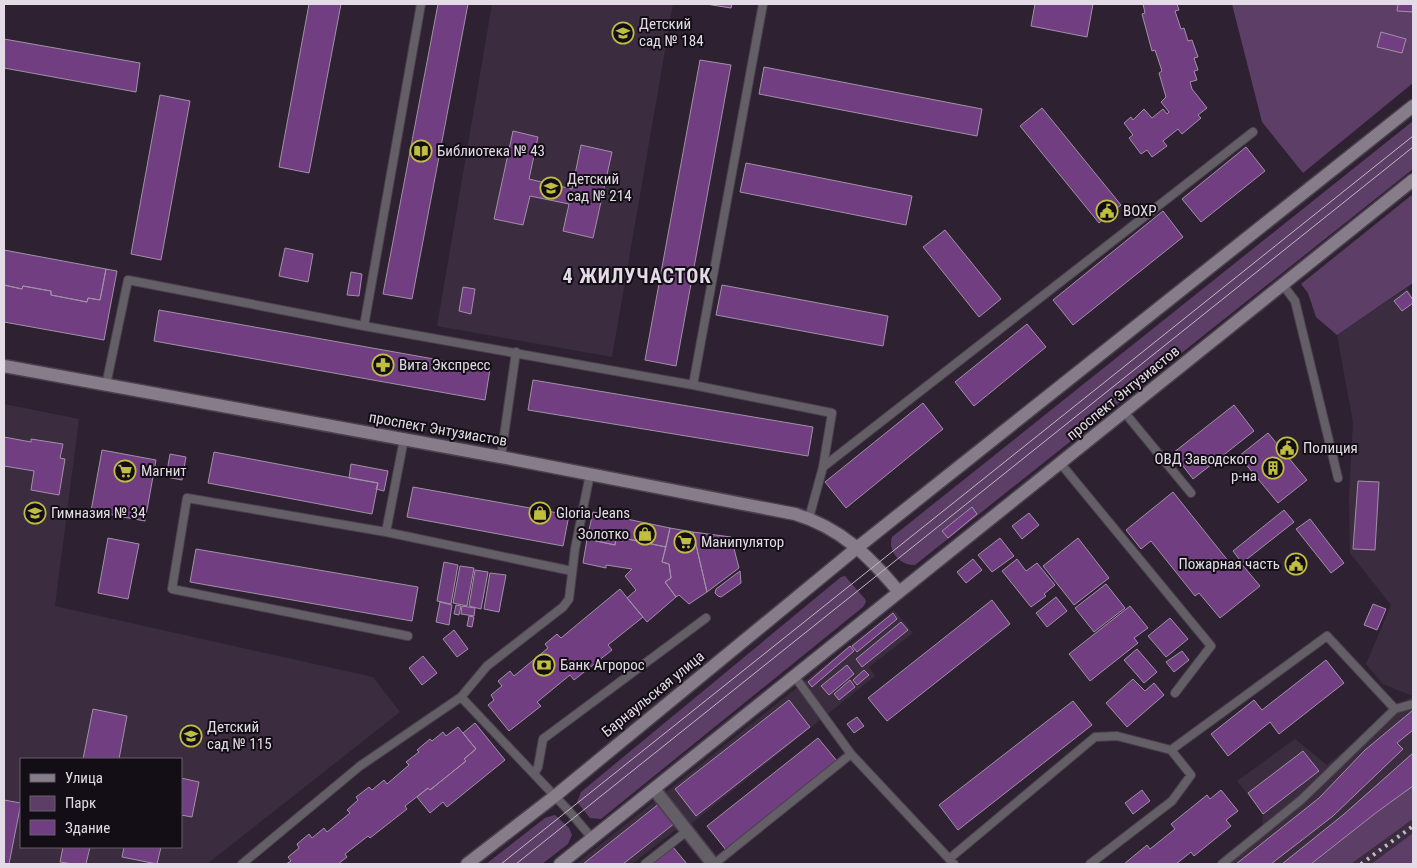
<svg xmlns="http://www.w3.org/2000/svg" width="1417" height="868" font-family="'Roboto Condensed',sans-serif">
	<rect width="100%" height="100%" fill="#2e2232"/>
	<path fill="#3b2c40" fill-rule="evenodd" d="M492,4H673L612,357L437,326Z
		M1407,288L1413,297V786L1377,812L1311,864H1228L1262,835L1263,814L1237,781L1295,739L1327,765L1412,696L1383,684L1366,664L1391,605L1350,553L1349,498L1353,422L1337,335Z
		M4,404L79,419L55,606L373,677L400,712L207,864H4ZM21,759H181V847H21Z
		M894,610L913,633L869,667L875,676L691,824L688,820L632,864H576Z
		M1413,819V833L1371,864H1351Z"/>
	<path fill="#5d3e67" d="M1232,4H1413V83L1303,173L1262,122Z
		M1413,121V169L915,565C901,566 887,551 892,537Z
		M1413,194V283L1337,335L1316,317L1308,293L1301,284Z
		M845,576L865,599L866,602L863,607L601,819L590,818L577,802L581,792L841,577Z
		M1413,786V819L1351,864H1311L1377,812Z
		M555,815L569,828L572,835L568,844L542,864H486L545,818Z
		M1413,833V864H1371Z"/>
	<path fill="#723e82" stroke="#a091a5" d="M309,4H341L309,173L279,167Z
		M438,4H468L412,299L383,294Z
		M706,4H732L731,8Z
		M1035,4H1093L1087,37L1031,26Z
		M1143,4H1177L1179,10L1175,11L1181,29L1184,28L1188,41L1192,40L1198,57L1194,58L1198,70L1194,71L1197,80L1190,82L1192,89L1207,108L1198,115L1201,118L1182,134L1178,129L1163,141L1167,146L1152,157L1147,150L1141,154L1129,138L1133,135L1124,123L1131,117L1133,120L1144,109L1152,118L1163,109L1167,114L1169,112L1161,102L1166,97L1159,73L1162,71L1155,50L1152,51L1142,14L1145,13Z
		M1398,4H1413V12L1397,11Z
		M1381,32L1406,39L1402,53L1377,47Z
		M4,39L140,63L136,92L4,68Z
		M700,60L731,65L676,366L645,360Z
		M764,67L982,109L977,136L759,94Z
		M160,95L190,101L161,260L131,254Z
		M1042,108L1121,205L1099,223L1020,126Z
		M513,131L538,137L529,179L572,189L581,145L612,152L593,238L563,231L569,204L530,196L523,225L494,219Z
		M1246,147L1265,171L1201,222L1182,199Z
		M746,163L912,196L906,225L740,192Z
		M1163,211L1183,237L1073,325L1053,300Z
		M945,230L1001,299L979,317L923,247Z
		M285,248L313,254L308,282L279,276Z
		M4,250L106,269L100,300L88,298L87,302L51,295V291L23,286L22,289L4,285Z
		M106,269L117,271L104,340L4,322V285L22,289L23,286L51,291V295L87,302L88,298L100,300Z
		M351,272L362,274L359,296L347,295Z
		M722,285L888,316L883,346L716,315Z
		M463,287L475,289L471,314L459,311Z
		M1407,291L1413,300V303L1402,311L1394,301Z
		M159,310L490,369L485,400L154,341Z
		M1027,324L1046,347L974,406L955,382Z
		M533,380L813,427L808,456L528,410Z
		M923,403L943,429L846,508L825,482Z
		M1234,405L1254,431L1193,479L1173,453Z
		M1268,433L1307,480L1278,503L1239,456Z
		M4,437L31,442V439L63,444L60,458L65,459L59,495L31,490L34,471L4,466Z
		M102,450L156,460L145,521L91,511Z
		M214,452L378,483L372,514L208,483Z
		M170,454L186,457L182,480L166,477Z
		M351,464L388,471L384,491L376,489L378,483L349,478Z
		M1358,481L1379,482L1375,550L1353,549Z
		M413,487L569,515L563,546L407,517Z
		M1173,492L1233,567L1240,562L1260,586L1220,618L1199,593L1195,596L1151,541L1141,549L1126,530Z
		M972,507L977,514L948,538L942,531Z
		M1284,510L1294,522L1242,563L1233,551Z
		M593,512L670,528L666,547L623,538V541L616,539L615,545L587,539Z
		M1029,513L1039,525L1022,539L1012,526Z
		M1310,519L1344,563L1331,573L1296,529Z
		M670,528L693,532L707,592L689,604L679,595L676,597L665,582L671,578L669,564L662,562Z
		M693,532L731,537L739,568L707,592Z
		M108,538L139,544L128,599L98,593Z
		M623,538L666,547L662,562L669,564L671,578L665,582L676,597L647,622L627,598L636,590L625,576L632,569L606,565V568L583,563L587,539L615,545L616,539L623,541Z
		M1000,538L1014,556L992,572L978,555Z
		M1078,538L1109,578L1074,605L1043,566Z
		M196,549L418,587L412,621L190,582Z
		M973,559L982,570L966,583L957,572Z
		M1017,559L1026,571L1037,563L1055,585L1044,594L1046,596L1031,607L1002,571Z
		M444,562L458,565L451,604L437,601Z
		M460,566L474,568L467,606L453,603Z
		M475,570L488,572L481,609L469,606Z
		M740,571L741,583L721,597L718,596L715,593L716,589Z
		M490,573L506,575L499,612L484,609Z
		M1106,584L1125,608L1094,632L1075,608Z
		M620,589L643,617L608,645L612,650L574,680L570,675L537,702L541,706L509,731L488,705L494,700L491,695L502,686L498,681L510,671L514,676L548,648L545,644L557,634L561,638Z
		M1056,597L1067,611L1047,627L1036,613Z
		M992,600L1010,624L887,721L868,698Z
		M440,602L452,605L449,625L436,622Z
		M1373,604L1386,609L1377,630L1364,625Z
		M456,605L461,606L459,615L454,614Z
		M462,606L475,608L474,616L461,614Z
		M1130,606L1148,628L1134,638L1138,643L1090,681L1069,654Z
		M893,613L897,619L857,652L852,646Z
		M469,616L474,617L472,627L467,626Z
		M1170,618L1188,639L1166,657L1148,636Z
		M901,622L908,630L862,667L856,659Z
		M454,630L468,649L457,657L443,639Z
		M850,646L854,651L812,687L808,682Z
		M1137,649L1157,672L1144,683L1124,660Z
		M1182,651L1189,660L1174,672L1166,662Z
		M423,656L437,673L422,685L409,668Z
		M1326,660L1344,683L1279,734L1270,722L1228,756L1211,734L1254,700L1262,710Z
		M847,665L854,674L829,695L821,686Z
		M864,670L869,675L857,685L853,680Z
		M1133,679L1145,691L1154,683L1164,695L1127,727L1106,703Z
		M850,680L855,687L839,700L834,694Z
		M789,700L810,727L696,816L675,789Z
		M1073,701L1092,725L958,830L939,805Z
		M93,709L127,716L119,759H83Z
		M1413,710V730L1397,743L1403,749L1333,816L1271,864H1236L1319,798L1365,750Z
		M857,717L864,726L854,733L847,724Z
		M475,723L505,760L447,807L443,802L430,813L417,797L428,788L430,790L466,761L464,759L476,749L463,733Z
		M458,727L476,749L464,759L466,761L430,790L428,788L405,806L407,809L370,838L368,836L345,854L347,857L338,864H286L291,861L288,857L299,848L297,844L309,834L312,838L324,828L327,832L350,813L347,810L358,800L356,797L369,787L372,790L384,780L387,784L409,765L406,762L419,752L417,750L430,739L432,741L443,732L446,736Z
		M818,738L837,761L726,850L707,826Z
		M1303,751L1319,771L1263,814L1248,793Z
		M1413,753V786L1377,812L1311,864H1282L1343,815Z
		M181,778L199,782L192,817L181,815Z
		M1142,790L1150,801L1133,814L1125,803Z
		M1221,790L1238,811L1226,820L1231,826L1194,856L1191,852L1176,864H1124L1147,845L1150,849L1175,829L1171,824L1207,795L1210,799Z
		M4,800L21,803L9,864H4Z
		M660,803L675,823L623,864H583Z
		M63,847H90L86,864H73L60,862Z
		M124,847H161L157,864L122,857Z
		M673,847L687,864H651Z"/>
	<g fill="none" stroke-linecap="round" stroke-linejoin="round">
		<g stroke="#4b404f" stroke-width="10">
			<path id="lane" d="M1283,285L1295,301L1338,478
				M364,326L421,4
				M106,385L128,280L364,326L693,385L832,413L823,467
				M693,385L763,4
				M1125,413L1191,493
				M501,457L516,352
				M1061,464L1211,646L1175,693
				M590,474L575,549L569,599L563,607L487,666L461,697L569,811L592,838
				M809,518L823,467L1253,132
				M386,532L404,439
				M408,636L172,589L187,498L386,532L572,571
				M795,677L851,754
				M534,774L538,767L543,739L706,618
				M949,859L1095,737L1117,736L1171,750
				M242,864L360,766L461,697
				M645,864L687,831
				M714,864L851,754L954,864
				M1090,864L1172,801L1191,775L1171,750L1327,636L1395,709
				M1222,864L1301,800L1395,709L1413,704"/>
		</g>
		<g stroke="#4b404f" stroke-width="15">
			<path id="street" d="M654,789L713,864"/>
		</g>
		<g stroke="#4b404f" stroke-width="15">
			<path id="secondary" d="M4,366L501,457L795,514C841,528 869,556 899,592
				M467,864L555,796L858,547L1413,106
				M560,864L1413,180"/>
		</g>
		<use href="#lane" stroke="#645e66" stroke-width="8"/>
		<use href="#street" stroke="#645e66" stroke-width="12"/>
		<use href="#secondary" stroke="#877d8a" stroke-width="12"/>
		<path stroke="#c1b9c4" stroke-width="1" d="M501,864L1413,136
			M516,864L1413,147"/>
		<path stroke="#c1b9c4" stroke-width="4" stroke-dasharray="2.5 5" stroke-linecap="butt" d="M1361,864L1413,826"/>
	</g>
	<defs>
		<g id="school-ring" transform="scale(1.125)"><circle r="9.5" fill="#130e15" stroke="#c0be40" stroke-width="1.5"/><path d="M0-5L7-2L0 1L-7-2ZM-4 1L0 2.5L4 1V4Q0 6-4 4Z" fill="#c0be40"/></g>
		<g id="library-ring" transform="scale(1.125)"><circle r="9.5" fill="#130e15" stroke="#c0be40" stroke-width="1.5"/><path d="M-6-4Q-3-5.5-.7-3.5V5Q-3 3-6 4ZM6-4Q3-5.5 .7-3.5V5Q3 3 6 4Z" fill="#c0be40"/></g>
		<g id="civic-ring" transform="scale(1.125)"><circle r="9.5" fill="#130e15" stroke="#c0be40" stroke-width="1.5"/><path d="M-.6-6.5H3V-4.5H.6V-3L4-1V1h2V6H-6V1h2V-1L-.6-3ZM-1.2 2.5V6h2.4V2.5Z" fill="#c0be40"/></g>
		<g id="pharmacy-ring" transform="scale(1.125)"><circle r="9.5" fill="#130e15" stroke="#c0be40" stroke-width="1.5"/><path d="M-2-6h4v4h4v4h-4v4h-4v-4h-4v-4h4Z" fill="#c0be40"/></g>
		<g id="building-ring" transform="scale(1.125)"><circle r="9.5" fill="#130e15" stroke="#c0be40" stroke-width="1.5"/><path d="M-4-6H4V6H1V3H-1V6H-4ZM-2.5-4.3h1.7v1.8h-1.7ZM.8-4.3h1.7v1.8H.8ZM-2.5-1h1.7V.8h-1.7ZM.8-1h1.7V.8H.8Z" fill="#c0be40"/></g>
		<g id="supermarket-ring" transform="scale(1.125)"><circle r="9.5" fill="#130e15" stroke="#c0be40" stroke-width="1.5"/><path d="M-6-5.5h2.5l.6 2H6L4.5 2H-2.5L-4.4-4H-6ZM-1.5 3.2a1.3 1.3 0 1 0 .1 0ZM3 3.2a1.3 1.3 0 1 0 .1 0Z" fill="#c0be40"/></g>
		<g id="shop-ring" transform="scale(1.125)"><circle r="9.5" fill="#130e15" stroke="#c0be40" stroke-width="1.5"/><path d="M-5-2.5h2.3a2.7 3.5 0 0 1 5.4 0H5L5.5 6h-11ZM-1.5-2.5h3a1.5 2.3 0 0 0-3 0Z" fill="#c0be40"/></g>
		<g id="bank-ring" transform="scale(1.125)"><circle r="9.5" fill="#130e15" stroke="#c0be40" stroke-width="1.5"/><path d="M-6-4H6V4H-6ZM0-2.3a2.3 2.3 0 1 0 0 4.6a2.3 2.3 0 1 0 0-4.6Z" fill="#c0be40"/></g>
	</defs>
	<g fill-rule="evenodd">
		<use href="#school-ring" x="623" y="33"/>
		<use href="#library-ring" x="421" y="151"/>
		<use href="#school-ring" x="551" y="188"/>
		<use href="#civic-ring" x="1107" y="211"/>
		<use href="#pharmacy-ring" x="383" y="365"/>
		<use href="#civic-ring" x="1287" y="448"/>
		<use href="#building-ring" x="1273" y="468"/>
		<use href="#supermarket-ring" x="125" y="471"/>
		<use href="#school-ring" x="35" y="513"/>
		<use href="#shop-ring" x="540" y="513"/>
		<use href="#shop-ring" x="645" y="534"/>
		<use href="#supermarket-ring" x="685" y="542"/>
		<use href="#civic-ring" x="1296" y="564"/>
		<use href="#bank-ring" x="544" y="665"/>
		<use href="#school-ring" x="191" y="736"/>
	</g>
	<g text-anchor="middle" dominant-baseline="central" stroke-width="4" stroke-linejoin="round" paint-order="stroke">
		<g font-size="15" fill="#e3dbe5" stroke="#130e15" text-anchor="start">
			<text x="639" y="24">Детский<tspan x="639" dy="17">сад № 184</tspan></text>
			<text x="437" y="151">Библиотека № 43</text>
			<text x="567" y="179">Детский<tspan x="567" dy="17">сад № 214</tspan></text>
			<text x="1123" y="211">ВОХР</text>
			<text x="399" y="365">Вита Экспресс</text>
			<text x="1303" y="448">Полиция</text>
			<text x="1257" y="459" text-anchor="end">ОВД Заводского<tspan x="1257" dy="17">р-на</tspan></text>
			<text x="141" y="471">Магнит</text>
			<text x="51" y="513">Гимназия № 34</text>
			<text x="556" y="513">Gloria Jeans</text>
			<text x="629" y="534" text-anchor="end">Золотко</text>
			<text x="701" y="542">Манипулятор</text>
			<text x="1280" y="564" text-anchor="end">Пожарная часть</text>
			<text x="560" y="665">Банк Агророс</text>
			<text x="207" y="727">Детский<tspan x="207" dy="17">сад № 115</tspan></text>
		</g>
		<g font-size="15" fill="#e3dbe5" stroke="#130e15">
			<text transform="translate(1123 393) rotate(-39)">проспект Энтузиастов</text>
			<text transform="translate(438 429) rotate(10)">проспект Энтузиастов</text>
			<text transform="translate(653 694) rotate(-39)">Барнаульская улица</text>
		</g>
		<g font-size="20" font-weight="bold" letter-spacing="1" fill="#e3dbe5" stroke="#130e15">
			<text x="637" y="276">4 ЖИЛУЧАСТОК</text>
		</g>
	</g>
	<rect width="1417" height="868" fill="none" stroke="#e3dbe5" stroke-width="10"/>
	<rect x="20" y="758" width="162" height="90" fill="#130e15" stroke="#666068"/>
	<rect x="30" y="774" width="25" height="8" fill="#877d8a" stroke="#666068"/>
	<text x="65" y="783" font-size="15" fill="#e3dbe5">Улица</text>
	<rect x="30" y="796" width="25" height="15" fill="#5d3e67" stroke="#666068"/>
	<text x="65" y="808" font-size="15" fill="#e3dbe5">Парк</text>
	<rect x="30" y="820" width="25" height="15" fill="#723e82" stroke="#666068"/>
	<text x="65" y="833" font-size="15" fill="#e3dbe5">Здание</text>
</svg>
